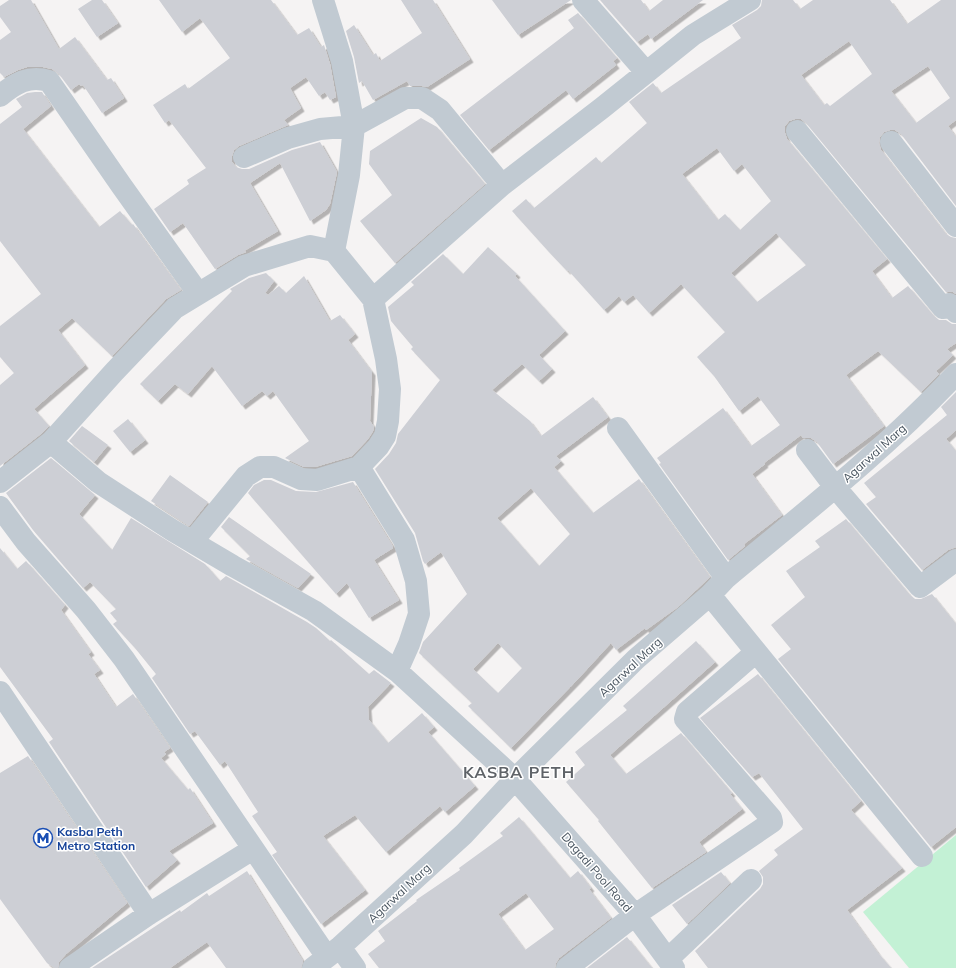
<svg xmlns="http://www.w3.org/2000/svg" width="956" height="968" font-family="Mulish,sans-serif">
	<defs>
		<filter id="shadow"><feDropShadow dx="3.5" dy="3.5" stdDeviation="0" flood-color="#0004"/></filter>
	</defs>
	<rect width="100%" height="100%" fill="#f5f3f3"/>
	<path fill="#c3f1d5" d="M956,835V968H909L863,912Z"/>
	<path fill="#cdcfd5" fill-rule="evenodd" filter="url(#shadow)" d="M9,0H31L59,49L75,37L107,80L111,78L124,98L102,113L83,85L81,86L79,84L71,90L59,74L52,69L43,67H27L18,70L4,77L0,73V40L11,32L0,17V6Z
		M92,0H102L118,23L97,37L78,9Z
		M159,0H271L297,35L309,28L321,47L324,45L330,64L336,97L330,100L325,92L319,96L306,77L290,88L301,108L284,120L288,125L239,146L234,150L232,156V162L236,167L242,169H249L292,150L320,142L337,172L330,204L326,210L310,221L280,163L250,183L278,231L244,251L246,252L238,255L215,269L183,223L170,232L154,209L189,184L187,180L206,168L169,120L165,123L153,105L185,84L188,89L230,58L200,18L182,32Z
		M401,0H433L470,59L427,87L422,86H410L407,81L373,100L362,81L359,83L354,57L346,31L354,25L373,55L376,53L380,61L422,33Z
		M492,0H571L518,35Z
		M600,0H641L649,11L663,0H703L651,39L648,34L637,42Z
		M762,0H793L800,9L813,0H890L907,24L941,0H956V120L948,126L956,137V206L901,134L895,130H890L884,132L880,137L879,143L881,150L946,234L951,237L956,238V294L953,292H946L806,123L801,119H795L789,121L785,126V133L787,139L887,259L872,271L892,298L908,286L934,316L939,320H946L952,324H956V343L947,349L953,355L936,371L939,374L921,392L878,351L846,375L884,426L833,464L817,442L811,438H803L801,435L764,463L765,464L752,474L782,515L744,544L745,546L728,560L659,464L661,463L657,458L723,408L751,446L780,425L758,396L739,411L714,376L697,357L725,332L681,284L649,313L633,295L624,302L619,296L604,310L568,270L567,271L549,252L512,211L526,199L534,208L596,157L601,163L647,123L629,102L653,83L661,93L741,38L732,25L757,10L761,6ZM849,41L872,74L830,106L827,103L824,105L801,75ZM928,66L950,98L916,123L891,91ZM717,148L734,171L742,164L771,201L740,230L725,214L718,220L682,174ZM776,233L806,265L757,302L731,273Z
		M578,13L617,58L613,61L616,65L573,99L566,90L489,150L460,115L574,28L568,20Z
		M35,92H42L51,106L23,129L99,227L120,211L132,225L133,224L181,290L166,299L112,356L72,318L58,330L85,365L34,409L49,426L42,433L0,466V385L14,373L0,357V326L41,294L0,241V124L22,107L16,99L27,93Z
		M421,118L437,127L485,184L395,263L360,221L392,195L369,164L370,151Z
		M488,247L517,274L515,276L565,331L539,355L552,369L539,381L522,364L492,390L530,421L541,436L593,397L608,417L556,456L561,461L554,467L593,513L639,479L710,577L678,607L646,630L645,628L616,650L611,643L577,680L511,748L468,706L472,703L419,653L423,642L467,594L441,552L425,564L423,561L415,533L375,469L389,454L396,443L398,434L440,380L411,349L413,347L391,321L388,307L414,285L411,282L443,254L463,274ZM531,488L570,534L539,566L497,518ZM498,643L522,668L498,693L473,669Z
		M266,273L274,281L265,293L268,295L279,286L286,293L304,276L330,321L340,315L355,334L348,340L372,372L370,421L374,427L373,431L368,439L352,456L315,467H304L285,458L309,441L273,391L267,396L262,391L242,406L212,366L188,394L175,384L158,401L140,384L232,291L230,289L249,278Z
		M956,392V430L946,439L956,451V547L948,550L922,570L866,504L876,497L864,483L947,415L941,407Z
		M128,419L145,440L130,452L113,431Z
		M82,426L108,445L94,462L69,441Z
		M51,458L95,495L79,514L112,550L131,518L205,564L220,581L226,576L307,622L316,628L330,641L331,640L369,674L374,670L391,683L368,707L369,720L388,743L422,713L434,727L428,732L475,786L445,812L440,806L386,852L355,815L323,836L365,890L321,924L272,855L277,852L252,816L258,812L225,761L220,765L195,731L190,734L152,678L156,674L135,648L113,624L117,621L110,613L116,609L90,582L83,588L33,530L6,493Z
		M170,475L208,502L189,526L151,501Z
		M264,480H271L296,491L316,492L353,482L392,545L393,548L374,560L399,600L369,618L347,583L336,594L248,493L254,485Z
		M229,517L311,574L298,588L246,559L250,556L221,527Z
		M846,519L910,595L915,599H921L932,594L956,624V827L931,847L778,659L791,649L771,625L805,597L786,571L820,547L815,541Z
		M0,548L17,569L26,561L65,605L61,610L91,652L88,654L100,670L94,674L116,707L133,694L170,748L164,752L166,754L161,758L188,790L190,788L213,823L169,851L177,860L146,887L49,742L53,739L0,667Z
		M696,641L715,662L610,755L626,774L681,733L732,793L730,794L742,809L699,842L706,852L652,888L598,821L599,820L566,782L585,765L575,752L627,710L623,706Z
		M758,674L861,801L851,810L902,868L847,910L878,953L891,968H708L695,951L760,889L763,884V877L759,871L778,855L774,850L803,829L759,773L752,777L700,718Z
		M28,756L127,903L66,954L59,962L58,968H55L47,963L0,899V773Z
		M519,817L570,878L578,871L591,888L589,889L611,918L559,958L556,963L555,968H379L368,954L385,941L378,931L417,901L416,900L460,870L459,868L503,836L500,833ZM526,893L554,929L525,950L498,914Z
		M247,871L303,961L301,968H226L207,942L170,968H92L180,910L181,912L207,893L209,896Z
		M721,872L730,883L687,924L672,905Z
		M627,937L652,968H587Z"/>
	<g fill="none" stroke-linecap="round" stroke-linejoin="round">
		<path stroke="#c1cad2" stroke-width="22" d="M323,0L342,61L354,126L349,175L334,251L373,299L386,359L390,389L388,421L385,436L378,447L359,467L404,540L416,581L419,614L409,644L397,671
			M583,0L646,72
			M0,96C15,83 29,75 49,81L121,185L198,293
			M797,131L943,308L949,304L956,312
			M891,142L956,226
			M244,157L288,138L320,129L354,126L405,98H422L440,110L502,185
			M373,299L502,185L602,108L693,35L750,0
			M618,428L726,578
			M51,442L98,482L172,530L233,566L314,611L397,671L515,779L635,915L674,968
			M807,450L835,487L920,587L956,560
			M0,482L51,442L114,372L175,308L244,266L310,246L334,251
			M0,507L26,542L86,610L124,659L327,957
			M192,542L246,476L260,467H274L301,479L317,480L359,467
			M710,595L922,856
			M0,692L149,914
			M340,947L355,968
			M668,959L751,880
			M70,968L149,914L253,849
			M313,968L340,947L464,834L515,779L636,659L710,595L726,578C804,513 886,449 956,374
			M567,968L635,915L772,822L771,818L685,719L687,712L756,652"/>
	</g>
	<defs>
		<g id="metro-ring" transform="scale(1)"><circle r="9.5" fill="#fff" stroke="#1a4fb4" stroke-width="1.5"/><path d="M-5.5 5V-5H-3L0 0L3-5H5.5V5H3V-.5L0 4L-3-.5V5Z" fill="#1a4fb4"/></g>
	</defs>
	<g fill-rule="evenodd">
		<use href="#metro-ring" x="43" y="838"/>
	</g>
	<g text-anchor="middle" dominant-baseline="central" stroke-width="3" stroke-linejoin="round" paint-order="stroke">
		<g font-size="12" fill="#4a5661" stroke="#fff">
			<text transform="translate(874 453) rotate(-42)">Agarwal Marg</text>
			<text transform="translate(630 667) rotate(-43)">Agarwal Marg</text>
			<text transform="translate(597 872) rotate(49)">Dagadi Pool Road</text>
			<text transform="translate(399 893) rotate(-43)">Agarwal Marg</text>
		</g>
		<g font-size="12" font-weight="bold" fill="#164399" stroke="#fff" text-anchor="start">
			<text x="57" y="831">Kasba Peth<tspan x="57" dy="14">Metro Station</tspan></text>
		</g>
		<g font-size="16" font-weight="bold" letter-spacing="1" fill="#5f6368" stroke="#fff">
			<text x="519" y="772">KASBA PETH</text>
		</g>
	</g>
</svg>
